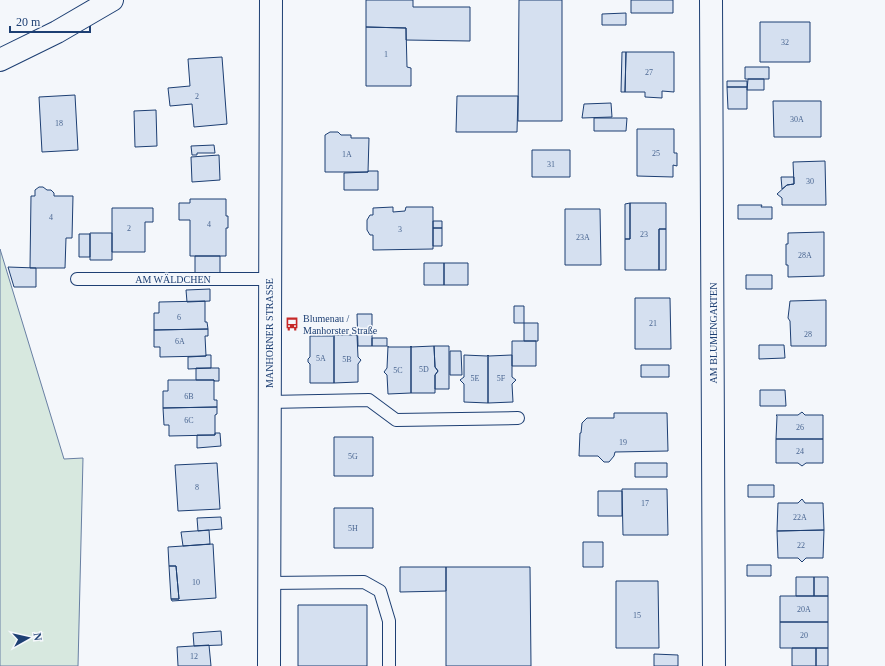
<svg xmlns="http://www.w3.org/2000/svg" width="885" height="666" font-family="'Times New Roman',serif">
	<rect width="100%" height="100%" fill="#f4f7fb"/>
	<path fill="#d7e8df" stroke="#687fa3" d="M0,249L64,459L83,458L78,666H0Z"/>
	<path fill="#d5e0f0" stroke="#1d3f73" d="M366,0H413V7H470V41L406,40V28L366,27Z
		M519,0H562V121H518Z
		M631,0H673V13H631Z
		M626,13V25H602V14Z
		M760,22H810V62H760Z
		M366,27L406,28L407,67L411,68V86H366Z
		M622,52H626L625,92H621Z
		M626,52H674V92L662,91V98L645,97V92H625Z
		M222,57L227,124L194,127L192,104L170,106L168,88L190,86L188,59Z
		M745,67H769V79H745Z
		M748,79H764V90H747Z
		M727,81H747V87H727Z
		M727,87H747V109H728Z
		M75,95L78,150L42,152L39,97Z
		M457,96H518L517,132H456Z
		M773,101H821V137H774Z
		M611,103L612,117L582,118L584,104Z
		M156,110L157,146L135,147L134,111Z
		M594,118H627L626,131H594Z
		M637,129H674V153H677V166L673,165V177L637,176Z
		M330,132H338L341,135H351V138H369L368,172H325V135Z
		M214,145L215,153H197V155H192L191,146Z
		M532,150H570V177H532Z
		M219,155L220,180L192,182L191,157Z
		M825,161L826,205H782V198L777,194L787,185L794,184L793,162Z
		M368,171H378V190H344V173L368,172Z
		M781,177H794V184L787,185L782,189Z
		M39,187H43L47,190H51L54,193V196H73L72,238H66L65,268H30L31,196H35V190Z
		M190,199H226V216H228V228H226V256H190V220H179V203H190Z
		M630,203H666V229H659V270H625V239H630Z
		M630,203V239H625V204Z
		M738,205H762L761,207H772V219H738Z
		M393,207V212L405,211L406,207H433V249L373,250V235H370L367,230V220L370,215H373V208Z
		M112,208H153V222H145V252H112Z
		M565,209H600L601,265H565Z
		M433,221H442V228H433Z
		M433,228H442V246H433Z
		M659,229H666V270H659Z
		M824,232V276L788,277V265H786V244H788V233Z
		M90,233H112V260H90Z
		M79,234H90V257H79Z
		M195,256H220V273H195Z
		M424,263H444V285H424Z
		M444,263H468V285H444Z
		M8,267L36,268V287H14Z
		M746,275H772V289H746Z
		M210,289V301L187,302L186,290Z
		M635,298H670L671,349H635Z
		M826,300V346H791L790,321L788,318L790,301Z
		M205,301V322H207L208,329L154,330V313H159V302Z
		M514,306H524V323H514Z
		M357,314H372V346H358Z
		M524,323H538V341H524Z
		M208,329V336H205L206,356L160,357V347H154V330Z
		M333,335H334V383H310V364L308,362V359L310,357V336H333Z
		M334,335H357L358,357L361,360L358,364V382L334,383Z
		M372,338H387V346H372Z
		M512,341H536V366H512Z
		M759,345H784L785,358L759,359Z
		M388,346V347H411V346V393L388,394L387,375L384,372L387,368Z
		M411,346V347L434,346L435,367L438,371L435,375V393H411Z
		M434,346H449V389H435V375L438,371L435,367Z
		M450,351H461L462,375H450Z
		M206,355H211V368L188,369V357L206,356Z
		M464,355L487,356L488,355V403L464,402V384L460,380L464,377Z
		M488,355L489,356L512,355V377L516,380L512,384L513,402L488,403Z
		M641,365H669V377H641Z
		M196,368H219V381H214V380H196Z
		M168,380H214V400H217V407L163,408V391H168Z
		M760,390H785L786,406H760Z
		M217,407V414L215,415V435L169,436V425H164L163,408Z
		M802,412L805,415H823V439H776L777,416L776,415H798Z
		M614,413H667L668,451L615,452L614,456L609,462H604L598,456H579L580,433H581L582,423L587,418H614Z
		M215,433H220L221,446L197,448V435H215Z
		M334,437H373V476H334Z
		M776,439H823V463H806L802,466L798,463H776Z
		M217,463L220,509L178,511L175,465Z
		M635,463H667V477H635Z
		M748,485H774V497H748Z
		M622,489H667L668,535H623Z
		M598,491H622V516H598Z
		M802,499L805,503H823L824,530L777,531L778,503H798Z
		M334,508H373V548H334Z
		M221,517L222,529L198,531L197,518Z
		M209,530L210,544L183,546L181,532Z
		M824,530L823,558H806L802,562L798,558H778L777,531Z
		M583,542H603V567H583Z
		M213,544L216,598L172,601L171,599H179L176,566H169L168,547Z
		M747,565H771V576H747Z
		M169,566H176L179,599H171Z
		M400,567H446V591L400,592Z
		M446,567H530L531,666H446Z
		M796,577H814V596H796Z
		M814,577H828V596H814Z
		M616,581H658L659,648H616Z
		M780,596H828V622H780Z
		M298,605H367V666H298Z
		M780,622H828V648H780Z
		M221,631L222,645L194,646L193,633Z
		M209,645L211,666H178L177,647Z
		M792,648H816V666H792Z
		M816,648H828V666H816Z
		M654,654L678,655V666H654Z"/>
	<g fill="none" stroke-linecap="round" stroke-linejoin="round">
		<g stroke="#1d3f73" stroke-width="14">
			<path id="service" d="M77,279H269
				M269,402L369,400L396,420L518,418
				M269,583L364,582L380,591L389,621V666"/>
		</g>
		<g stroke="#1d3f73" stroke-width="24">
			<path id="minor" d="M711,0L714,666"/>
		</g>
		<g stroke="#1d3f73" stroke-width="24">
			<path id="tertiary" d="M0,60L57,32L112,0
				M269,666L271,0"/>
		</g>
		<use href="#service" stroke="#f4f7fb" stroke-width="12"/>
		<use href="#minor" stroke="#f4f7fb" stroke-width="22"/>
		<use href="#tertiary" stroke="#f4f7fb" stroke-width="22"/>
	</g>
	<defs>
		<g id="bus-bare" transform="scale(1.08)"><path d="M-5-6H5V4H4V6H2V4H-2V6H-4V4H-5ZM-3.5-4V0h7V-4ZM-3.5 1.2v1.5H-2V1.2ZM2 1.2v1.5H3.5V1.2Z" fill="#c62828" stroke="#f4f7fb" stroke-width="2.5" paint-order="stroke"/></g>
	</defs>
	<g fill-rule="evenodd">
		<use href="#bus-bare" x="292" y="324"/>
	</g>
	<g text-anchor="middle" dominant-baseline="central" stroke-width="3" stroke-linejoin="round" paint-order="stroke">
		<g font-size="8" fill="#4b6792">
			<text x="785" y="42">32</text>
			<text x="386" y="54">1</text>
			<text x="649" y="72">27</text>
			<text x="197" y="96">2</text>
			<text x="797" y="119">30A</text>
			<text x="59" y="123">18</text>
			<text x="656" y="153">25</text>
			<text x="347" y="154">1A</text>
			<text x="551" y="164">31</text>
			<text x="810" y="181">30</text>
			<text x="51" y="217">4</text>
			<text x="209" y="224">4</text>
			<text x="129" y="228">2</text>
			<text x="400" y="229">3</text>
			<text x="644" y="234">23</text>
			<text x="583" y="237">23A</text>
			<text x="805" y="255">28A</text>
			<text x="179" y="317">6</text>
			<text x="653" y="323">21</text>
			<text x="808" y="334">28</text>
			<text x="180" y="341">6A</text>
			<text x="321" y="358">5A</text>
			<text x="347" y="359">5B</text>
			<text x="424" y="369">5D</text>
			<text x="398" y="370">5C</text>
			<text x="475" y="378">5E</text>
			<text x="501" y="378">5F</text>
			<text x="189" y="396">6B</text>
			<text x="189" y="420">6C</text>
			<text x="800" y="427">26</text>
			<text x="623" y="442">19</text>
			<text x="800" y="451">24</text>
			<text x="353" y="456">5G</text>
			<text x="197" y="487">8</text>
			<text x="645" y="503">17</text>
			<text x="800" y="517">22A</text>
			<text x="353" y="528">5H</text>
			<text x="801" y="545">22</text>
			<text x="196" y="582">10</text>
			<text x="804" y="609">20A</text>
			<text x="637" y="615">15</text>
			<text x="804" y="635">20</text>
			<text x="194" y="656">12</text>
		</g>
		<g font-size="10" fill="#1d3f73" stroke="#f4f7fb">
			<text x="173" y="279">AM WÄLDCHEN</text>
			<text transform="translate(269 333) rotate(-90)">MANHORNER STRASSE</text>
			<text transform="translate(713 333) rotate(-90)">AM BLUMENGARTEN</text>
		</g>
		<g font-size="10" fill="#1d3f73" stroke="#f4f7fb" text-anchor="start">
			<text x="303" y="318">Blumenau /<tspan x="303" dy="12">Manhorster Straße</tspan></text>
		</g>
	</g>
	<g transform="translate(28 638) rotate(82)" stroke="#f4f7fb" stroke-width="3" paint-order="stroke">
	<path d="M0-3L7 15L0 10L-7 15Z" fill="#1d3f73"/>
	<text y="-6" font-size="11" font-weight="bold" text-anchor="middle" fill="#1d3f73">N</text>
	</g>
	<path d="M10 26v6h80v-6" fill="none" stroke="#1d3f73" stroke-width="2"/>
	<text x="16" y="26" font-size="12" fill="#1d3f73" stroke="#f4f7fb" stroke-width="3" paint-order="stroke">20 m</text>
</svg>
